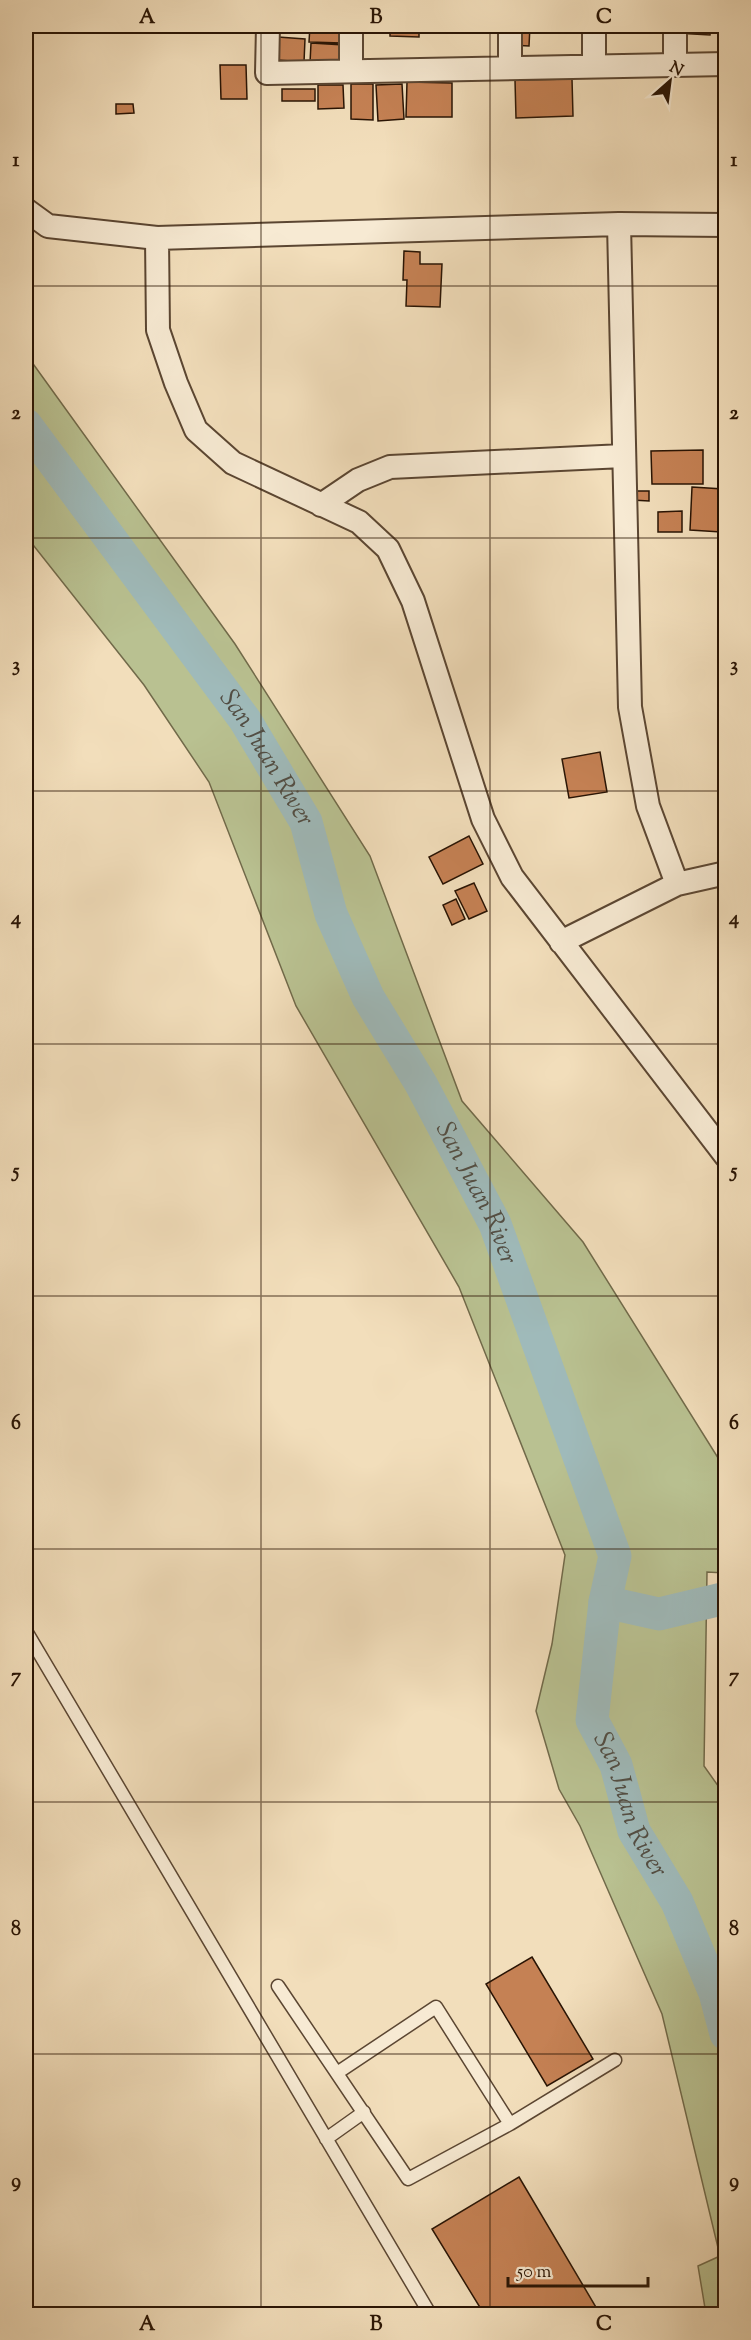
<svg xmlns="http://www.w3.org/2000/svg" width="751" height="2340" font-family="'Sorts Mill Goudy',serif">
	<rect width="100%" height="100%" fill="#f2debb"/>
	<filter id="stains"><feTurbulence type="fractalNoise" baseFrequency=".00333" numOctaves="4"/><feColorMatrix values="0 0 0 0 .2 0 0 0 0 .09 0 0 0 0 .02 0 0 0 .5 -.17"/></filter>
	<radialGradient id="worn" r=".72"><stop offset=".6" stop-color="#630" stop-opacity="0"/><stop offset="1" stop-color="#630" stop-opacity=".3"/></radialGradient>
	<path fill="#b9c191" stroke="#716a4a" stroke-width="1.5" d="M26,354L235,644L370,856L462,1101L583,1242L725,1469V1573L707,1572L704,1766L726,1797L725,2314H706L698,2266L720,2256L662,2014L580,1826L559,1789L536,1711L552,1644L565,1555L459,1287L296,1006L209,782L144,685L26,536Z"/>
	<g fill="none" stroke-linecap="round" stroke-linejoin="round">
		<g stroke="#9fbaba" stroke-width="33">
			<path id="s1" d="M26,425L245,720L306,822L331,914L368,997L421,1084L495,1224L615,1556L605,1602L592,1720L616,1765L634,1831L677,1902L715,1993L726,2034"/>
			<path d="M605,1602L659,1614L726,1598"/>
		</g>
	</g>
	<path fill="#c58154" stroke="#291404" stroke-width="1.5" d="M310,26H343L342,43L309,42Z
		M390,26H419V37L390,36Z
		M512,26H530L529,46L511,45Z
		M677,26H711L710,35L676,33Z
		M278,37L305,39L304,62L277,60Z
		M311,43L344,45L343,66L310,63Z
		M220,65H246L247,99H221Z
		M572,79L573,116L516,118L515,80Z
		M407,82L452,83V117H406Z
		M351,84H373V120L351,119Z
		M402,84L404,119L378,121L376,85Z
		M318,85H343L344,108L318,109Z
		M282,89H315V101H282Z
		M116,104H133L134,113L116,114Z
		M404,251L420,252V264H442L440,307L406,306L407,280H403Z
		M703,450V484H652L651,451Z
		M692,487L723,489L721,532L690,530Z
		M632,491H649V501L632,500Z
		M682,511V532H658V512Z
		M600,752L607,792L569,798L562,759Z
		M469,836L483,864L443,884L429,857Z
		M474,883L487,911L469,919L455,891Z
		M456,899L465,919L452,925L443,905Z
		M532,1957L593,2059L547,2086L486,1984Z
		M519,2177L600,2314H484L432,2229Z"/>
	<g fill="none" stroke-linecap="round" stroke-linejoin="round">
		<g stroke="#5b4632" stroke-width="15">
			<path id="service" d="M26,1631L430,2314
				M278,1986L408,2179L510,2124L615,2060
				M337,2073L436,2007L510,2124
				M326,2139L364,2112"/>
		</g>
		<g stroke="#5b4632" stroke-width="26">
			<path id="minor" d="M268,26L267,73L726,64
				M594,26V65
				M675,64V26
				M510,67V26
				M351,71V26
				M26,210L48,226L157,238L619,224L726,225
				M619,224L630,707L648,806L677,884
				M157,238L158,330L176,383L196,430L233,463L359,522L388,549L413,601L483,819L512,877L726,1156
				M321,505L358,480L390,467L623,456
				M561,942L677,884L726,873"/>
		</g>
		<use href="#service" stroke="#f7ead3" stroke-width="12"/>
		<use href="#minor" stroke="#f7ead3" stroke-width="22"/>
	</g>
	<path fill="none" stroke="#291404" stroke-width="1.5" stroke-opacity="0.55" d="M261,26V2314M490,26V2314M26,286H726M26,538H726M26,791H726M26,1044H726M26,1296H726M26,1549H726M26,1802H726M26,2054H726"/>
	<g text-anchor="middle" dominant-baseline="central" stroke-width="6" stroke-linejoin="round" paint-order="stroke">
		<g font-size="26" font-style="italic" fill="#524e44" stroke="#f7ead3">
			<text stroke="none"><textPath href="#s1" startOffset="411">San Juan River</textPath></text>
			<text stroke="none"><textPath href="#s1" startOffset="897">San Juan River</textPath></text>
			<text stroke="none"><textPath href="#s1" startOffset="1545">San Juan River</textPath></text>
		</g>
	</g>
	<rect width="751" height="2340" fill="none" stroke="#f2debb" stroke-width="66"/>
	<g transform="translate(670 81) rotate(28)" stroke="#f7ead3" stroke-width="4.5" paint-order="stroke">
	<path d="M0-4.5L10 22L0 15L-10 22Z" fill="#291404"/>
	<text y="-9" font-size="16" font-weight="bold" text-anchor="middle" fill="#291404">N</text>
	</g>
	<path d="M508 2277v9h140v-9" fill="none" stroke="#291404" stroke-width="3"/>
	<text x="517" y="2277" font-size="18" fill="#291404" stroke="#f7ead3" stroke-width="4.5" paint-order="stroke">50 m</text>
	<rect x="33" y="33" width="685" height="2274" fill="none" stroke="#291404" stroke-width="2"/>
	<g font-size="20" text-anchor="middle" font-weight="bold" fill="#291404">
		<text x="147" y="23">A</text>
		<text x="376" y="23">B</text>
		<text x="604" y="23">C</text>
		<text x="16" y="166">1</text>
		<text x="734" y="166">1</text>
		<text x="16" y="419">2</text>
		<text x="734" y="419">2</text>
		<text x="16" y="671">3</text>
		<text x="734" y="671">3</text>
		<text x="16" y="924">4</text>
		<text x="734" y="924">4</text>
		<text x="16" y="1177">5</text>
		<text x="734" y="1177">5</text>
		<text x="16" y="1429">6</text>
		<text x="734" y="1429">6</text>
		<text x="16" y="1682">7</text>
		<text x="734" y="1682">7</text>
		<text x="16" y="1935">8</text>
		<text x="734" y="1935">8</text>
		<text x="16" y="2187">9</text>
		<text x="734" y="2187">9</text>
		<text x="147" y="2330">A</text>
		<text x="376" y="2330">B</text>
		<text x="604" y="2330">C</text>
	</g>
	<rect width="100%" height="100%" filter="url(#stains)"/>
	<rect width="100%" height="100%" fill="url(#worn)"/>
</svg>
